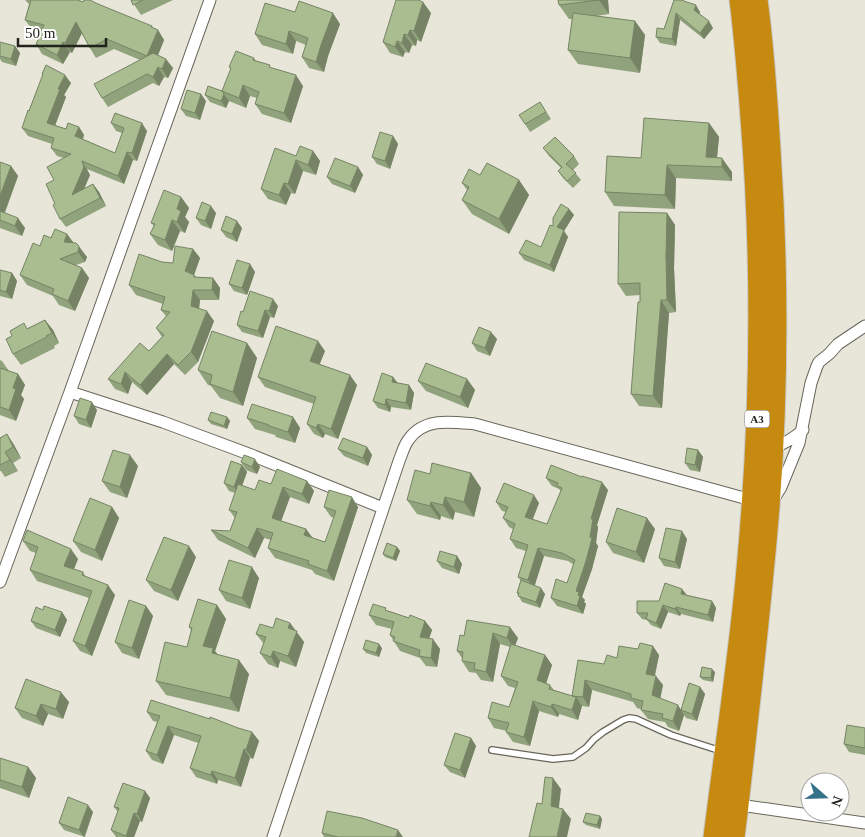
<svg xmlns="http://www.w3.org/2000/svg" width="865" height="837" font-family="'Times New Roman',serif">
	<rect width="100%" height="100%" fill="#e7e6d9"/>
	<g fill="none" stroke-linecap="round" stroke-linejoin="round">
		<g stroke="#68665b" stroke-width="8">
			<path id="lane" d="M492,750L553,759L573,757L586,748L594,739L603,732L623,720L629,718L636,719L671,735L721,751"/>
		</g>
		<g stroke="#68665b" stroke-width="13">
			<path id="street" d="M70,392L163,422L254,456L383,508
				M772,448C784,444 793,439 803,430
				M773,500L781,487L799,443L811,383L817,366L819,362L829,354L838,344L865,326
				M0,582L70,392L210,0
				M733,804L865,823
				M273,837L399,461C402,454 404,445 409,439C425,417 452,422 475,424L755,501"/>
		</g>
		<g stroke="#c6c6c4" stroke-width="23">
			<path id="highway" d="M714,837C725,748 739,659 747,569C761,419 763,268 751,118C748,78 745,39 740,0
				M734,837L738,805C749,706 761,606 769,507C778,388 778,269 770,150C767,100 764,50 757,0"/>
		</g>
		<use href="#lane" stroke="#fff" stroke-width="5.5"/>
		<use href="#street" stroke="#fff" stroke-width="11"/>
		<use href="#highway" stroke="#c78a10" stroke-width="21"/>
	</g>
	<path fill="#91a37c" d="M25,0H78L83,2L98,4L158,30L164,40L158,55L173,68L168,78L164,77L159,86L153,83L108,107L102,98L140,60L114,49L96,58L90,48L82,33L72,53L70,52L63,64L42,54L36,44L38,39L37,38L40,32L32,29L25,20L29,4Z
		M131,0H173L141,15Z
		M558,0H608L609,14L597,16L635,21L645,35L640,73L578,64L568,50L572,19H569L559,5Z
		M674,0L700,12V14L713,28L704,39L680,20L676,46L660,43L656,37L664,29Z
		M295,12L340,24L328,56L324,72L309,68L302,57L306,45L296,41L293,54L262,45L255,34Z
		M431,13L421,42L417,40L416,46L412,45L409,53L405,52L403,57L390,53L383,42Z
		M0,44L15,46L20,53L16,66L2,62L0,59Z
		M254,58L256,61L272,68L303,86L291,123L262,114L255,104L257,98L250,96L246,108L229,101L226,108L210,102L205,95L222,91L231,69L229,67Z
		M42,74L71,83L64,95L66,97L55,125L66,129L79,127L84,135L83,139L115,153L122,133L116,131L111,123L147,131L137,161L133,160L124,184L87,169L90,175L84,189L93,184L99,192L106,206L66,227L60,219L55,204L54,180L64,158L57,156L51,148L52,144L28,136L22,128L43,75Z
		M206,101L200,120L186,116L181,109Z
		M540,102L551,119L530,132L525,124Z
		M709,123L719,137L717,158L732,172V181L676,178L675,209L614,206L605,192L641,158Z
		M393,136L398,144L390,169L377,164L372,157Z
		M543,148L574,156L579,164L573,170L581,180L573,188L563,178L558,171L561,168L549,156Z
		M313,151L320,161L316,175L303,171L295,194L291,193L286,205L268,199L261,189L296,156Z
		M0,162L11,166L18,176L5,213L25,228L22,236L0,228Z
		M358,167L363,175L355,193L332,184L327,177Z
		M519,180L529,195L509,234L472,214L462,200L467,190L462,183Z
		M181,197L189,208L185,217L189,222L185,233L180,231L172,251L158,245L150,234L154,226L151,223Z
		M569,209L574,215L564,231L568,237L554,272L524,260L519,253L541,247L553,226Z
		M216,213L211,229L201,225L196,218Z
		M667,213L675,225L674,268L676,312L669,313L662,408L639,406L631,394L640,302V295L626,296L618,284Z
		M242,228L237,242L226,237L221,230Z
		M67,234L74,243L85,255L87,257L85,262L76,265L82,268L89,278L75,311L59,305L53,296L27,285L20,275L40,246L51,238Z
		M193,249L200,258L194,275L196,277L213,278L220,288L219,300H200L199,309L214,321L198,362L185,375L174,364L147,395L132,382L128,394L115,389L108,379L149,351L162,337L156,328L166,316L161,310L163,304L136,295L129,285L162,262L173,263Z
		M250,264L255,272L247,295L234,291L229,284Z
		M0,270L12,273L17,281L12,299L0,296Z
		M278,306L274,318L270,317L263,338L242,332L237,325L243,312Z
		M45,320L53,330L59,343L54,346L55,348L21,365L13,354L28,328Z
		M497,339L490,356L477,351L472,343Z
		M247,343L257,358L243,406L220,398L211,386L208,385L198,370Z
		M325,351L319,364L357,385L338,439L325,434L323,438L314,434L307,424L314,404L265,387L258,377Z
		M0,360L2,361L9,371L18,374L25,385L21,395L24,399L16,421L0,415Z
		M393,377L398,383L409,385L414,393L411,410L391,407L390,412L378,408L373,401Z
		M467,379L475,390L468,408L426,391L418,381Z
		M97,410L91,428L79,424L74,416Z
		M227,417L230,421L227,429L211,424L208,420Z
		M293,417L300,428L295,443L276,437L275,435L255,429L247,418Z
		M7,434L14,445L21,458L13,463L18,471L5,477L1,471H0V438Z
		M367,447L372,455L368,466L344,456L338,449Z
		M698,450L703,457L700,472L690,470L685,463Z
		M241,462L260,467L257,474L246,470Z
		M242,465L247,472L242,486L255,490L271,484L307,481L314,491L309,504L290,497L281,521L306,529L313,538L325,542L334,518L331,517L324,507H358L334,581L315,574L312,570L275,558L268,548L271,540L264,538L255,558L218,540L211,530L230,531L235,518L229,510L235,493L229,491L224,483Z
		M138,466L127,498L110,492L102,481Z
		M471,473L481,488L474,517L455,512L453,520L441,516L440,520L417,514L407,500L430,474Z
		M546,478L608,490L597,525L598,527L596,543L598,546L592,569L582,597L585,600L584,602L586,604L583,614L557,606L551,598L567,583L574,565L568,561L544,556L534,586L545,594L540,608L522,602L517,593L521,581L518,577L526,551L516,548L510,539L513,529L509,527L503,518L506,512L502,511L496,502L539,503L533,519L547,524L561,492L559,489L552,486Z
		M112,507L119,518L102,561L81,552L73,541Z
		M655,529L644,563L613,553L606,542Z
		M687,539L680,569L664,566L659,558Z
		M23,541L78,559L74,569L83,572L86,577L115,595L92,656L80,651L73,641L89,598L37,581L30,570L36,553L30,551Z
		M397,547L400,551L396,561L385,557L383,554Z
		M457,556L462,564L459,574L442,568L437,561Z
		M196,557L178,601L154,591L146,580Z
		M259,578L250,609L226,601L219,590Z
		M687,595L712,601L716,608L713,622L681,614L680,616L668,612L661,629L651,625L647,620L642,619L637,613L659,601Z
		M217,605L226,619L215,651L218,655L249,674L239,712L166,695L156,681L187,647L191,630L189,627Z
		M146,606L153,616L139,659L122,653L115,642Z
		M389,611L409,618L425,621L432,630L429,639L440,649L437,667L426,666L420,658L400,651L390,635L392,629L376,625L369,615Z
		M62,612L67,620L60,637L36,628L31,621Z
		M467,620L518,638L515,646L545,655L552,665L546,683L550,685L554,690L572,696L578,660L604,664L617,658L659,655L655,676L663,685L660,698L681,709L700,687L705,694L697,721L686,718L684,715L679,731L668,727L665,722L648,719L641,710V709L637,708L633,702L592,690L589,707L582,706L578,720L559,714L558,717L539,711L530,746L513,742L506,732L507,731L494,728L488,718L509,707L515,688L508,686L501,676L510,647L500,644L493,682L481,680L476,673L469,672L462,661V658L457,651L464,636Z
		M290,623L304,642L296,667L280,661L278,668L268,664L260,653L264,644L256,634Z
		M382,648L379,657L366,653L363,649Z
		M715,672L713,682L703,680L700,677Z
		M26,679L69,702L63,719L48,714L43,726L22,718L15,708Z
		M147,712L238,728L252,732L259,741L253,759L250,758L241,787L218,780L217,784L196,777L190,768L198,743L174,735L163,764L152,760L146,751L157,722L153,721Z
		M865,728V755L849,752L844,744Z
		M471,738L476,746L465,778L450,772L444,765Z
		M0,758L28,767L36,778L29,798L0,788Z
		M145,791L150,798L142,822L140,821L134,837H116L111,830L118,812L114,807Z
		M93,812L85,837L64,830L59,823Z
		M600,816L602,819L600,829L586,825L583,822Z
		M322,833L396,837H324Z"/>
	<path fill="#768465" d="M599,0H608L609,14Z
		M423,2L431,13L421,42L414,31Z
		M696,5L700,12L699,16L694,10Z
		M333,13L340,24L328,56L324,72L316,62L321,45Z
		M676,13L680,20L676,46L672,39Z
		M635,21L645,35L640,73L630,58Z
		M709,21L713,28L704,39L700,33Z
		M76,22L83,31L72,53L65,43Z
		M152,26L157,33L158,30L164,40L154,65L147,56Z
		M410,30L417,40L416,46L408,35Z
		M289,31L296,41L293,54L286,44Z
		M404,34L412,45L409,53L402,43Z
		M397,41L405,52L403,57L395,47Z
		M63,42L70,52L63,64L57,55Z
		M15,46L20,53L16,66L11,59Z
		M166,59L173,68L168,78L162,69Z
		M158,67L164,77L159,86L153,77Z
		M65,75L71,83L64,95L66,97L53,131L47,123L58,89Z
		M296,75L303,86L291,123L284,113Z
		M243,85L250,96L246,108L239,98Z
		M201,94L206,101L200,120L195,113Z
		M224,94L229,101L226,108L221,101Z
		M142,123L147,131L137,161L132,153Z
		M709,123L719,137L716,167L706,157Z
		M79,127L84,135L81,144L75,136Z
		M393,136L398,144L390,169L385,161Z
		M313,151L320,161L316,175L308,165Z
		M127,152L133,160L124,184L118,176Z
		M722,158L732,172V181L722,167Z
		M296,160L303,171L295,194L288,184Z
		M82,161L90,175L78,203L72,195Z
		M667,165L676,178L675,209L665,195Z
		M11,166L18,176L2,219L0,216V196Z
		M358,167L363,175L355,193L350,186Z
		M519,180L529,195L509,234L499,219Z
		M284,183L291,193L286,205L279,195Z
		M93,184L99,192L106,206L100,198Z
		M181,197L189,208L185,217L189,222L185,233L177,222V209Z
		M211,206L216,213L211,229L205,221Z
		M569,209L574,215L564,231L568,237L554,272L550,265L557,227Z
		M667,213L675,225L674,268L676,312L667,300L666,256Z
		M18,218L25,228L22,236L15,226Z
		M172,220L180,231L172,251L165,240Z
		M237,221L242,228L237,242L232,234Z
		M67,234L74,244L64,242Z
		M78,245L87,257L85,262L78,252Z
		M193,249L200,258L194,275L201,284L185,271Z
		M250,264L255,272L247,295L242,288Z
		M82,268L89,278L75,311L68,301Z
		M12,273L17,281L12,299L6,292Z
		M213,278L220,288L219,300L212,290Z
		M193,290L200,300L198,316L191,306Z
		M273,299L278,306L274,318L269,311Z
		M661,300L669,313L662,408L653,396Z
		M265,310L270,317L263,338L258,331Z
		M207,311L214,321L198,362L191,352Z
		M45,320L53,330L59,343L52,333Z
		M491,332L497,339L490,356L485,348Z
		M318,341L325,351L317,371L310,361Z
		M247,343L257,358L243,406L233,392Z
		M167,354L174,364L147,395L140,385Z
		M125,372L132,382L128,394L121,384Z
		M18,374L25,385L21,395L24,399L16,421L9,410L13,388Z
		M350,375L357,385L338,439L331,429Z
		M393,377L398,384L392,382Z
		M467,379L475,390L468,408L460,397Z
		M409,385L414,393L411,410L406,403Z
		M386,399L391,407L390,412L385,405Z
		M92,402L97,410L91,428L86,420Z
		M227,417L230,421L227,429L224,426Z
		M293,417L300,428L295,443L288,432Z
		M318,424L325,434L323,438L316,428Z
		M7,434L14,445L21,458L13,447Z
		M367,447L372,455L368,466L363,458Z
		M698,450L703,457L700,472L695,465Z
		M5,452L13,463L18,471L10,460Z
		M130,455L138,466L127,498L120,487Z
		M255,459L260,467L257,474L252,467Z
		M242,465L247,472L239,494L234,487Z
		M471,473L481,488L474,517L464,502Z
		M307,481L314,491L309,504L302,494Z
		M602,482L608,490L597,525L598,527L596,543L598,546L592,569L582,597L585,600L584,602L586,604L583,614L577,606L576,591L590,537L591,519Z
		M283,487L290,497L279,527L272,518Z
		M534,495L539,503L530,525L525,517Z
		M352,497L358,507L334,581L327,571Z
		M445,497L455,512L453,520L443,505Z
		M431,502L441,516L440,520L430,506Z
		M112,507L119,518L102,561L95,550Z
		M647,518L655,529L644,563L636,552Z
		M257,528L264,538L255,558L248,548Z
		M306,529L313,539L304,535Z
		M682,531L687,539L680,569L675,562Z
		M189,546L196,557L178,601L171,590Z
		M397,547L400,551L396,561L393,558Z
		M538,548L544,556L534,588L528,580Z
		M71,549L78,559L71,576L64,566Z
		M457,556L462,564L459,574L454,567Z
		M252,567L259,578L250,609L242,598Z
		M108,585L115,595L92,656L85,646Z
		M541,588L545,594L540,608L536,602Z
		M682,589L687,595L681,594Z
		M712,601L716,608L713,622L708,615Z
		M217,605L226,619L215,651L223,662L203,646Z
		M663,605L668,612L661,629L656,623Z
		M146,606L153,616L139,659L132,648Z
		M676,607L681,614L680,616L675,609Z
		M62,612L67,620L60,637L55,630Z
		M425,621L432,630L426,647L420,637Z
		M290,623L304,642L296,667L288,656V628Z
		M510,627L518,638L514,648L507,638Z
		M493,633L500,644L493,682L486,672Z
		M433,639L440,649L437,667L431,658Z
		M379,644L382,648L379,657L376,653Z
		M653,646L659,655L653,683L646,674Z
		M273,651L280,661L278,668L271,657Z
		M545,655L552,665L544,690L537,680Z
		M239,660L249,674L239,712L230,698Z
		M712,669L715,672L713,682L711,678Z
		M656,676L663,685L659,705L652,695Z
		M585,680L592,690L589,707L583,697Z
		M700,687L705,694L697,721L692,714Z
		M61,692L69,702L63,719L56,709Z
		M576,697L582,706L578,720L572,710Z
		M533,701L539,711L530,746L524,737Z
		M41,704L48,714L43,726L36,716Z
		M552,704L559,714L558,717L551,707Z
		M678,705L684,715L679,731L673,721Z
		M168,726L174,735L163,764L157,755Z
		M252,732L259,741L253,759L246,750Z
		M471,738L476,746L465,778L460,770Z
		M244,749L250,758L241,787L235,778Z
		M28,767L36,778L29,798L22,787Z
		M212,771L218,780L217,784L211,775Z
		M553,778L561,789L558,816L551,806Z
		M145,791L150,798L142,822L137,814Z
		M88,805L93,812L84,837L79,830Z
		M563,809L571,819L567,837H557Z
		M134,813L140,821L134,837H127L126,836Z
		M600,816L602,819L600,829L597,825Z
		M398,830L403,837H396Z"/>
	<path fill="#a9bd90" stroke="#768465" d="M31,0H78L83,2L84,0H90L98,4L152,26L151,27L158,30L147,56L107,39L90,48L76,22L65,43L63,42L57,55L36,44L39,38H37L44,25L25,20Z
		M131,0H143L133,5Z
		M396,0H418L423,2L414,31L410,30L408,35L404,34L402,43L397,41L395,47L383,42Z
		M558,0H599L559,5Z
		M674,0H681L696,5L694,10L709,21L700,33L676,13L672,39L656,37L657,28L664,29Z
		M299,1L333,13L321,45L316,62L302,57L308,38L289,31L286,44L255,34L265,3L295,12Z
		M573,13L635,21L630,58L568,50Z
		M0,42L15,46L11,59L0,56Z
		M236,51L254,58L253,60L270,65L269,67L296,75L284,113L255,104L259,92L243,85L239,98L222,91L231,68L229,67Z
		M153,53L166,59L162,69L158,67L153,77L147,74L102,98L94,84Z
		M46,65L65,75L58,89H60L47,123L66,129L68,123L79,127L75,136L115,153L124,128L111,123L115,113L142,123L132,153L127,152L118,176L82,161L84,167L72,195L93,184L100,198L60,219L53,205L55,204L46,184L54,180L47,167L71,154L51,148L54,138L22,128L28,110L29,111L43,74H42Z
		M208,86L222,91L224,94L221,101L205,95Z
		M187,90L201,94L195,113L181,109Z
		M540,102L546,112L525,124L519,115Z
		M644,118L709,123L706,157L722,158V167L667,165L665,195L605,192L607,156L641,158Z
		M380,132L393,136L385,161L372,157Z
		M555,137L574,156L566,164L576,173L567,181L558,171L562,167L543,148Z
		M300,146L313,151L308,165L296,160L288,184L284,183L279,195L261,189L275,148L296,156Z
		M335,158L358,167L350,186L327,177Z
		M0,162L11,166L0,196Z
		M487,163L519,180L499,219L462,200L469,187L462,183L469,169L480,175Z
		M164,190L181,197L177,209L181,211L177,222L172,220L165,240L150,234L155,224L151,223Z
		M202,202L211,206L205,221L196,218Z
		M561,204L569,209L557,227L564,230L550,265L519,253L526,240L541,247L550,225L553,226V218Z
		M0,211L18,218L15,226L0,220Z
		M619,212L667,213L666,256L667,300H661L653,396L631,394L638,302H640V283L618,284Z
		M226,216L237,221L232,234L221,230Z
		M55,229L67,234L64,242L76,243L78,245L79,247L78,252L60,259L82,268L68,301L52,294L54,289L20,275L33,243L40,246L44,235L51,238Z
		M175,246L193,249L185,271L194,275V277L213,278L212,290H193L191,306L207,311L191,352L178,365L167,354L140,385L125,372L121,384L108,379L140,343L149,351L164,335L156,328L170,312L161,310L165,297L129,285L139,254L162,262L173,263Z
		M237,260L250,264L242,288L229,284Z
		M0,270L12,273L6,292L0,290Z
		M250,291L273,299L269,311L265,310L258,331L237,325L241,311L243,312Z
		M45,320L52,333L46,336L47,337L13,354L6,339L12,336L10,331L24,323L27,329Z
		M276,326L318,341L310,361L350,375L331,429L318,424L316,428L307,424L316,397L258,377Z
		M479,327L491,332L485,348L472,343Z
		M212,331L247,343L233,392L210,384L212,375L198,370Z
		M426,363L467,379L460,397L418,381Z
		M0,368L18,374L13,388L16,389L9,410L0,407Z
		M382,373L393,377L392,382L409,385L406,403L386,399L385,405L373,401Z
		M80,398L92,402L86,420L74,416Z
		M252,404L293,417L288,432L269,426V425L247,418Z
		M211,412L227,417L224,426L208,420Z
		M7,434L13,447L5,452L10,460L0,465V438Z
		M343,438L367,447L363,458L338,449Z
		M687,448L698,450L695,465L685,463Z
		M113,450L130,455L120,487L102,481Z
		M244,455L255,459L252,467L241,462Z
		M231,461L242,465L234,487L224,483Z
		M432,463L471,473L464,502L445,497L443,505L431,502L430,506L407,500L415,470L430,474Z
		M551,465L582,477V476L602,482L591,519H593L590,537L592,538L586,561L576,591L579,592L578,595L580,596L577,606L551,598L556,579L567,583L575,560L562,553L538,548L528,580L518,577L528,545L510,539L515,524L503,518L508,507L496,502L504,483L534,495L525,517L547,524L562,488L557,486L558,483L546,478Z
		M277,469L307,481L302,494L283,487L272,518L306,529L304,535L325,542L336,511L324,507L329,490L352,497L327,571L308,564L309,561L268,548L273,533L257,528L248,548L211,530L230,531L237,512L229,510L238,484L255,490L259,480L271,484Z
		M90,498L112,507L95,550L73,541Z
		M617,508L647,518L636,552L606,542Z
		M666,528L682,531L675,562L659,558Z
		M27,530L71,549L64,566L83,572L82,575L108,585L85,646L73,641L92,591L30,570L38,547L23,541Z
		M164,537L189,546L171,590L146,580Z
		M387,543L397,547L393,558L383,554Z
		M440,551L457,556L454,567L437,561Z
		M229,560L252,567L242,598L219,590Z
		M521,580L541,588L536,602L518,596L519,593H517Z
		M665,583L682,589L681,594L712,601L708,615L676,607L675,609L663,605L656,623L646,619L648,613H637V601H659Z
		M198,599L217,605L203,646L213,648L212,653L239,660L230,698L156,681L165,642L187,647L192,628L189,627Z
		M129,600L146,606L132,648L115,642Z
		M373,604L386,608L385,610L409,618L410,615L425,621L420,637L433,639L431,658L419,656L420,650L393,641L395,637L390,635L394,622L369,615Z
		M44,606L62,612L55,630L31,621L36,607L43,610Z
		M276,618L290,623L288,628L297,631L288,656L273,651L271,657L260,653L266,637L256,634L260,624L273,628Z
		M467,620L510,627L507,638L493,633L486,672L474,669L475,663L462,661L463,652L457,651L460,635L464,636Z
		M366,640L379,644L376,653L363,649Z
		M640,643L653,646L646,674L656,676L652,695L678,705L673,721L662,718L663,714L641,710L643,701L631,698V694L585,680L583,697L572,696L578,660L604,664L607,655L617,658L619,646L638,649Z
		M511,644L545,655L537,680L550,685L549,689L576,697L572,710L552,704L551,707L533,701L524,737L506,732L509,723L488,718L492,702L509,707L518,682L501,676Z
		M702,667L712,669L711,678L700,677Z
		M26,679L52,689L61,692L56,709L41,704L36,716L15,708Z
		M689,683L700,687L692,714L681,710Z
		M151,700L210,719V717L238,728L252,732L246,750L244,749L235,778L212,771L211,775L190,768L201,736L168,726L157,755L146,751L160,716L147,712Z
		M847,725L865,728V748L844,744Z
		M455,733L471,738L460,770L444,765Z
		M0,758L28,767L22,787L0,780Z
		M545,777L553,778L551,806L563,809L557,837H529L537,803L542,804Z
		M123,783L145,791L137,814L134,813L126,836L111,830L119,808L114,807Z
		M68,797L88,805L79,830L59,823Z
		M327,811L362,818L398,830L396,837H338L322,833Z
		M586,813L600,816L597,825L583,822Z"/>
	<g text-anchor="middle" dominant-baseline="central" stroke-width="5" stroke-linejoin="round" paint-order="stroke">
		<rect fill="#fff" stroke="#656562" stroke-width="1" x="744.5" y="410.5" width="25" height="17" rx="4"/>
		<g font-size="11" font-weight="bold" fill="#23231e">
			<text x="757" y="419">A3</text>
		</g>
	</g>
	<g transform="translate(825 797) rotate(110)"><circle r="24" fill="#ffffff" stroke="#a7a7a5"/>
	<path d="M0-4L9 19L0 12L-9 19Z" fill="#357189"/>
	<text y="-8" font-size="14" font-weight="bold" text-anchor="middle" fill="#23231e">N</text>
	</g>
	<path d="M18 38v8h88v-8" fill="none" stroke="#23231e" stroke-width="2.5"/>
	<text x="25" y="38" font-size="15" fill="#23231e" stroke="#ffffff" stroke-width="4" paint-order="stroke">50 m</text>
</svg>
